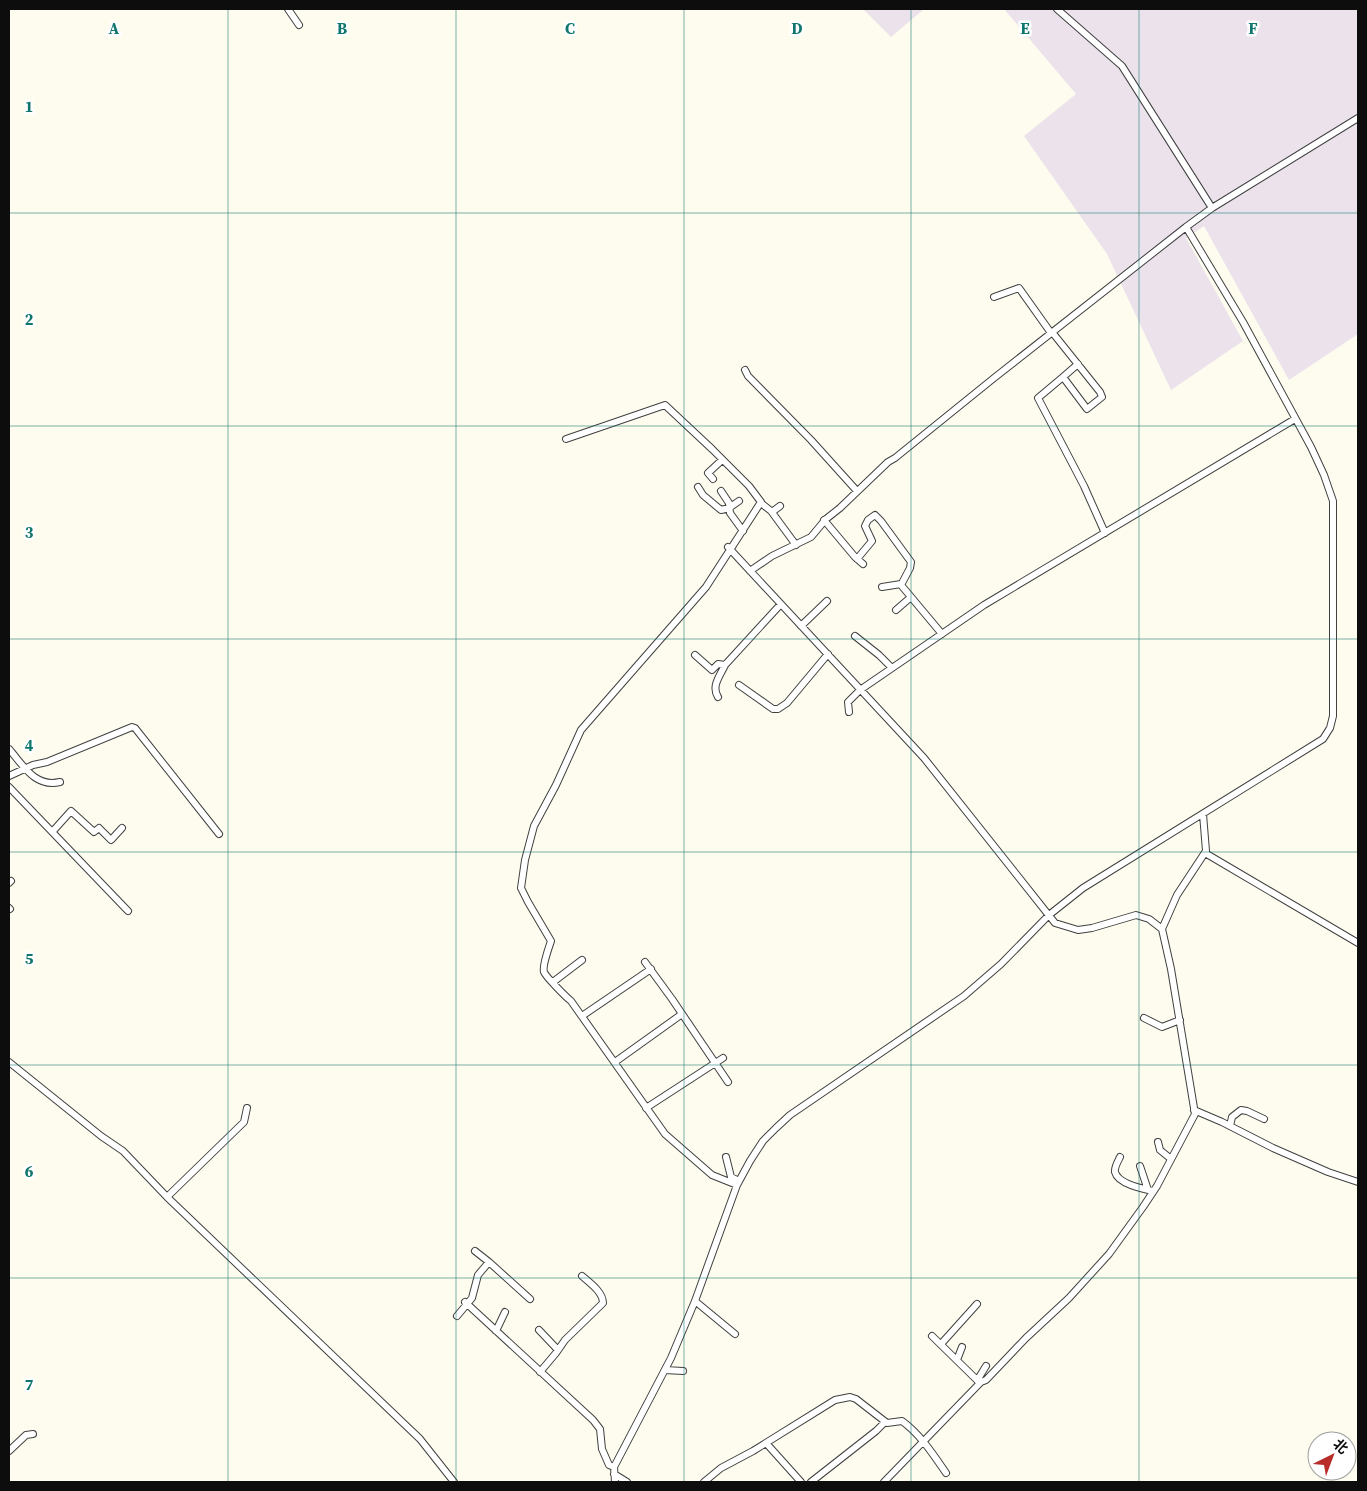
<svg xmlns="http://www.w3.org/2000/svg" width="1367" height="1491" font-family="'Source Serif 4','Noto Sans SC',serif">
	<rect width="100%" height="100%" fill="#fefcee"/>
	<path fill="#ebe2ec" d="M863,9H924L891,37Z
		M1004,9H1358V334L1289,380L1204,226L1186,238L1243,341L1171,390L1107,254L1024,136L1076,94Z"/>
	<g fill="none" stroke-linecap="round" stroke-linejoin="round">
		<g stroke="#404040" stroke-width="8">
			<path id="minor" d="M288,9L299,25
				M1212,208L1358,118
				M994,297L1019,288L1051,333
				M1052,332L1100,392L1102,397L1087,409L1063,377L1038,398L1084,486L1105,533
				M745,370L748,376L811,440L857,491
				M1063,377L1078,364
				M566,439L665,405L712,449L749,486L761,502L706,587L581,730L556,785L534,826L525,860L521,888L528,902L551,941C549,947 542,966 544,972C546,977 566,997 571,1001L665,1134L712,1175L737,1185
				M713,479L708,473L722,460
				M698,487L703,495L721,510L729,508L739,501
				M721,491L729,503L730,513L743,531
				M761,503L771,511L796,545
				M772,512L780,506
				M824,520L855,557L863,564
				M728,547L924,758L1055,923L1078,930L1092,928L1136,915L1149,919L1162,929
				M857,559L872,541L865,526L868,520L875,515L881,521L911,562L910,568L901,585L942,634
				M750,571L772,556L811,537L826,519L840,508L888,462L895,458L994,378L1186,227
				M882,587L901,584
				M896,610L911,597
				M801,626L827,601
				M855,636L879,655L892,668
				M695,655L712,670L718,664L725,665L780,605
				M739,685L773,709H778L787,703L828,654
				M718,697C711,686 720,676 725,665
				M849,712L848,702L860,690L984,605L1295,419
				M9,749C23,765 35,788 60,782
				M9,776L33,765L47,762L132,727L135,728L219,834
				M9,787L128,911
				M53,831L71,811L94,832L99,828L111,840L122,828
				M1205,853L1358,943
				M9,883L11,881
				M9,908L10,909
				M645,962L672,999L728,1082
				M553,982L582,960
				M582,1016L651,969
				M1144,1018L1162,1027L1180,1020
				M9,1062L101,1136L123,1151L167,1197L420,1439L454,1482
				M615,1062L682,1014
				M646,1108L723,1058
				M1194,1110L1222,1122L1273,1148L1328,1172L1358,1182
				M1230,1126L1232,1117L1241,1110L1247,1111L1264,1119
				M1158,1142L1160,1150L1171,1159
				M726,1157L731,1177L739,1181
				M1120,1157C1118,1161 1114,1168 1115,1172C1118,1184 1143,1189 1153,1191
				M1140,1166L1148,1190
				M167,1197L244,1122L247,1108
				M475,1251L489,1262
				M695,1301L735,1334
				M465,1302L593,1420L600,1429L602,1449L609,1465L614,1467
				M457,1316L472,1298L478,1275L489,1262L530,1299
				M539,1330L558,1350
				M496,1331L505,1312
				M932,1336L980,1383
				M941,1344L977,1304
				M957,1360L962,1347
				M665,1370L683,1371
				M540,1372L556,1353L565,1340L603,1303C603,1292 590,1283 582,1276
				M978,1379L986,1366
				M766,1443L801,1482
				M9,1451L26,1435L33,1434
				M614,1474L627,1482
				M615,1482L614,1467L671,1358L695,1301L737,1185L750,1161L763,1141L776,1128L790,1115L964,996L1001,964L1049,915L1083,888L1323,739L1330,728L1333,716V501L1324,475L1311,447L1243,322L1186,227L1212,208L1122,66L1057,9
				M704,1482L721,1468L753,1451L835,1400L850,1397L856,1399L887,1423L902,1421C920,1434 933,1454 946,1473
				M811,1482L876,1431L885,1422
				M884,1482L981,1382L986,1380L1026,1338L1069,1298L1109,1254L1143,1207L1157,1186L1195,1114L1171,969L1162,929L1177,895L1206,851L1203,814"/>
		</g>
		<use href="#minor" stroke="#fff" stroke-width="6"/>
	</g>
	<path fill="none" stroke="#0f766e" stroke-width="1" stroke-opacity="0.55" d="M228,9V1482M456,9V1482M684,9V1482M911,9V1482M1139,9V1482M9,213H1358M9,426H1358M9,639H1358M9,852H1358M9,1065H1358M9,1278H1358"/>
	<g font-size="16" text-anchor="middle" font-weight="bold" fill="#0f766e" stroke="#fff" stroke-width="5" stroke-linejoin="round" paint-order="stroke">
		<text x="114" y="34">A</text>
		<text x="342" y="34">B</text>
		<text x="570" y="34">C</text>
		<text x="797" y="34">D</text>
		<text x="1025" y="34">E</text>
		<text x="1253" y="34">F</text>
		<text x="29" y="112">1</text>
		<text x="29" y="325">2</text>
		<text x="29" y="538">3</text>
		<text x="29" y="751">4</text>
		<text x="29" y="964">5</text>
		<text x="29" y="1177">6</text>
		<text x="29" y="1390">7</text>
	</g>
	<rect width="1367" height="1491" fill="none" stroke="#0d0d0d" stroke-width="20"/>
	<g transform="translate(1332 1456) rotate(42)"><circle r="24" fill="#ffffff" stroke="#9e9e9e"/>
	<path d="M0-4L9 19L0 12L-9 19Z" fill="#b82d2a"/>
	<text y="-8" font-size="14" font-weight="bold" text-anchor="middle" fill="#0d0d0d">北</text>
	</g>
</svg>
